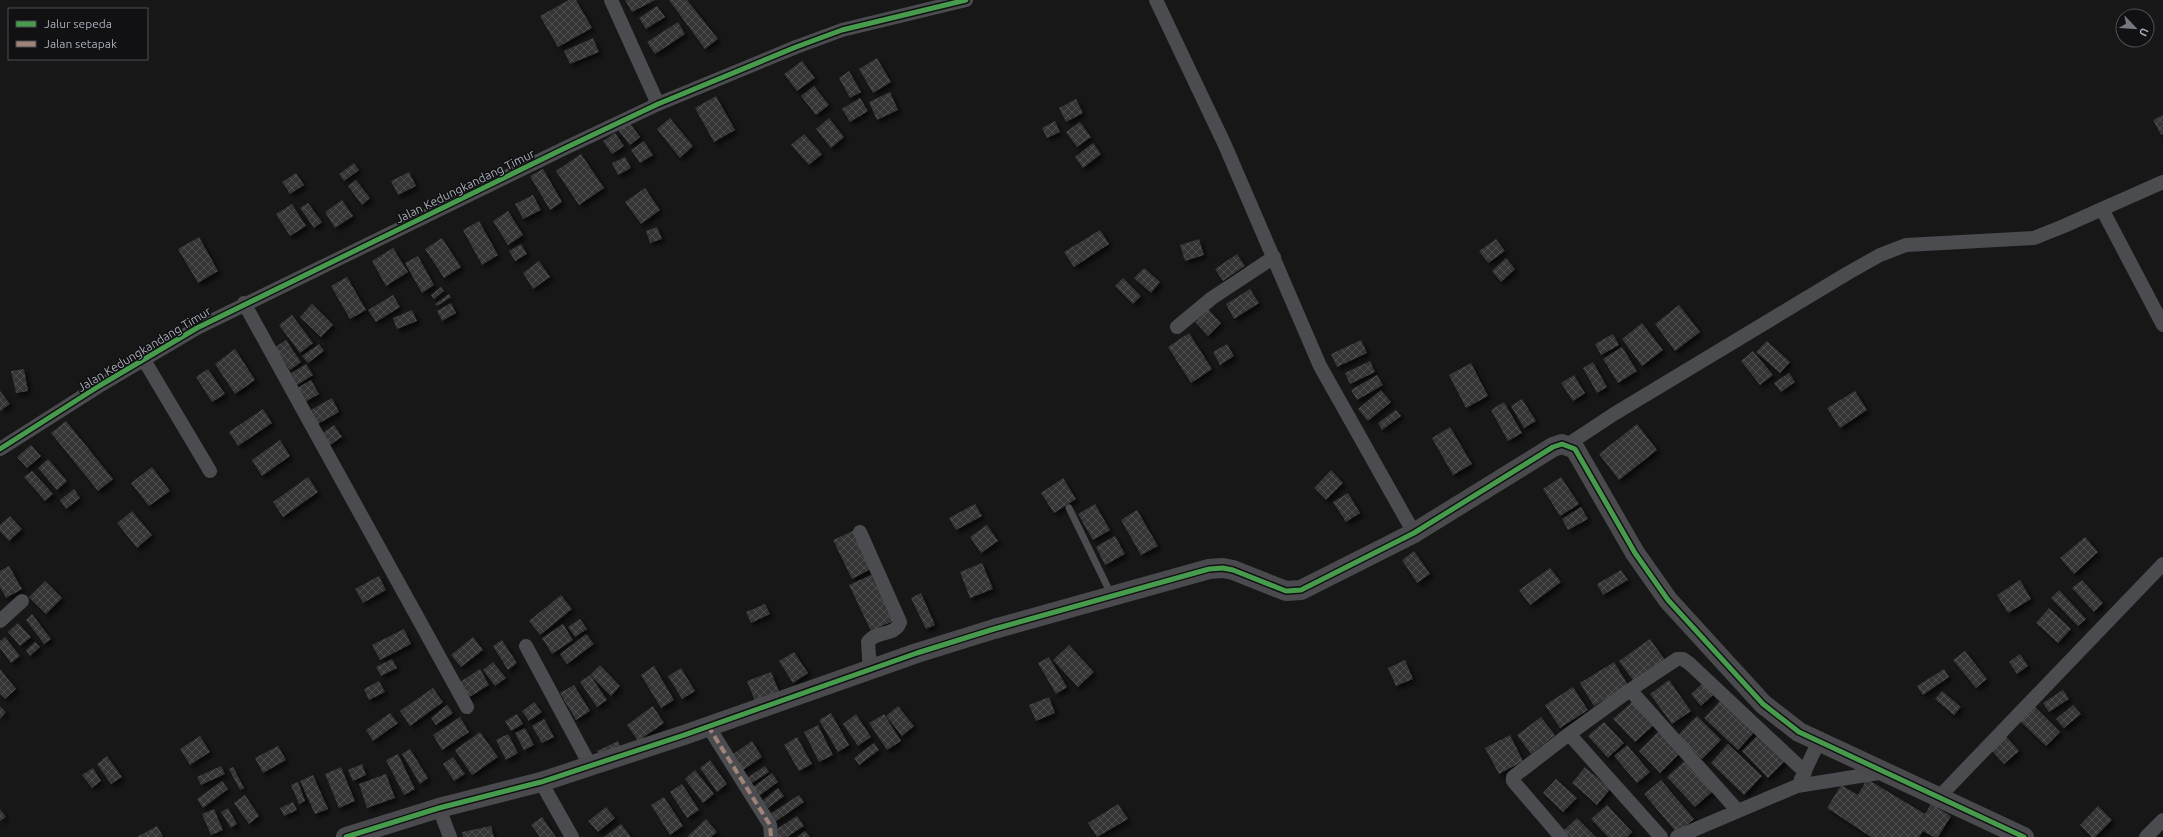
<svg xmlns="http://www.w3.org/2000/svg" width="2163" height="837" font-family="Ubuntu,sans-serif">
	<defs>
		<pattern id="building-cross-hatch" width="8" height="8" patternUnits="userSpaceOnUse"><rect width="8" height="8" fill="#353536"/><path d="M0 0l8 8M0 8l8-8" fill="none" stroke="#4f5051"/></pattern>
		<filter id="shadow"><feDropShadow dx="3.5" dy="3.5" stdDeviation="2" flood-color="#0009"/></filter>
	</defs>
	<rect width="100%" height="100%" fill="#171717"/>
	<path fill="url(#building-cross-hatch)" filter="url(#shadow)" d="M569,0H576L592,28L558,47L540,16Z
		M625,0H655L632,12Z
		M669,0H687L718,39L705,49Z
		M657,6L665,17L646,29L639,18Z
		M678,22L685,34L655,54L647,42Z
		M593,38L599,52L570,64L564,51Z
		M877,58L891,82L873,93L859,69Z
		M802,61L815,78L797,91L784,74Z
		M849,71L861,92L850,98L839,78Z
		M814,86L829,105L816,115L801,96Z
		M890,92L898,110L877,120L869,102Z
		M716,96L735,130L714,142L695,108Z
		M860,98L868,111L850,122L842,109Z
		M1076,99L1083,113L1066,122L1059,108Z
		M2163,115V134L2161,135L2153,120Z
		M670,118L693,146L680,158L657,129Z
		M829,118L844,137L831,148L816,129Z
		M1055,121L1060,132L1047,138L1042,128Z
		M629,122L640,137L630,145L618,130Z
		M1080,122L1091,137L1077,147L1066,132Z
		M615,133L624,146L612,154L603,141Z
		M804,134L822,154L809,165L791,145Z
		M644,141L653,155L640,163L631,150Z
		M1093,143L1101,154L1083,168L1075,157Z
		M581,154L604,188L579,205L556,171Z
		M625,157L631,168L618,175L612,163Z
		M354,163L359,170L344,181L339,174Z
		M543,169L562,202L550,210L530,176Z
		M409,172L416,186L398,195L391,181Z
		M296,173L304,185L290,194L282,182Z
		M356,180L370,198L362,205L348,186Z
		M645,188L660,210L641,224L625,202Z
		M533,195L541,210L523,219L515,204Z
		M342,200L353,216L335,228L325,212Z
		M308,203L322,222L314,228L300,208Z
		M292,204L306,226L290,236L276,214Z
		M508,211L523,235L508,245L493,221Z
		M479,221L498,255L482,265L463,230Z
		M657,227L662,239L650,243L646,231Z
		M1100,230L1109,244L1074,267L1064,252Z
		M199,237L218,271L198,283L178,249Z
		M442,238L461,267L444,278L425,249Z
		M1199,239L1204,255L1185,261L1180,245Z
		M1496,239L1505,251L1488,263L1479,251Z
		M521,244L527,254L515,261L509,251Z
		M393,248L408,272L386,286L372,261Z
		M1237,254L1245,266L1223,281L1215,269Z
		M418,256L434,285L422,293L405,263Z
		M1506,258L1515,269L1501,282L1492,271Z
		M539,261L550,277L533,289L523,273Z
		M1144,268L1160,282L1151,293L1134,278Z
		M347,277L366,310L350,319L331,286Z
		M1123,278L1141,296L1133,304L1115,286Z
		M441,287L444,291L434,299L431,295Z
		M1250,289L1259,303L1234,319L1226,304Z
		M449,294L451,297L437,306L435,304Z
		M393,295L400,307L376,322L368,310Z
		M451,303L456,313L442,321L437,311Z
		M312,304L333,325L321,337L300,317Z
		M1679,305L1700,332L1675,351L1655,324Z
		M1208,309L1221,323L1208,336L1195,322Z
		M412,310L417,321L397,329L393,318Z
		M292,315L313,343L300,353L279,325Z
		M1642,323L1663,350L1642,366L1622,339Z
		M1189,333L1212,369L1191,383L1168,347Z
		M1613,334L1619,345L1601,355L1595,344Z
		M286,340L301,362L290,370L274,348Z
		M1361,340L1367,353L1337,367L1331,354Z
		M1767,341L1790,362L1780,373L1756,352Z
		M319,344L324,351L308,363L302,356Z
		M1227,344L1234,356L1220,365L1213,352Z
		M1622,347L1637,371L1618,383L1603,359Z
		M235,349L255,380L235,394L215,364Z
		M1753,351L1773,375L1760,385L1741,361Z
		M1370,361L1375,372L1350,384L1345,373Z
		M1593,362L1607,387L1597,393L1583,368Z
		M1471,363L1488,396L1466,408L1449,375Z
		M306,364L313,375L294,387L288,375Z
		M24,369L28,391L16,393L11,371Z
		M208,369L225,394L212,402L196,377Z
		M1789,373L1795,382L1781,392L1774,383Z
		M1377,375L1383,385L1357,400L1351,390Z
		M1574,375L1585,393L1573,401L1561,383Z
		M311,380L319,394L305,402L297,388Z
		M1381,390L1391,402L1368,421L1358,409Z
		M0,391L10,404L0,411Z
		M1855,391L1867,410L1840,428L1827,408Z
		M332,398L339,412L316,425L309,411Z
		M1522,399L1536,421L1524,428L1511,406Z
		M1504,402L1522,433L1508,441L1491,410Z
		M263,409L272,423L238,446L229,432Z
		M1396,410L1401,416L1382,430L1378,423Z
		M66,421L113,479L98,491L51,433Z
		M1637,424L1657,450L1619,480L1599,454Z
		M334,425L342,437L328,446L320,435Z
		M1450,427L1472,464L1453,475L1432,438Z
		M280,440L290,456L262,476L252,460Z
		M31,445L41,456L27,468L17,457Z
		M48,459L67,481L57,490L38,468Z
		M152,467L170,491L149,506L131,483Z
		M1331,470L1343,483L1326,500L1314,488Z
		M32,471L53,494L45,501L24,477Z
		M308,477L318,492L283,517L273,502Z
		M1561,477L1579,504L1560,516L1543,489Z
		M1063,478L1076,499L1054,513L1041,493Z
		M74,489L80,498L66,509L60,500Z
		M1348,493L1360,513L1346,522L1333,502Z
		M975,504L982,516L956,530L949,518Z
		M1095,504L1110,530L1093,540L1078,514Z
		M1581,507L1588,519L1568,530L1562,519Z
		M1137,510L1158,546L1141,555L1121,520Z
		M132,511L152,535L137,548L117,523Z
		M10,516L22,529L9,541L0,531V525Z
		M987,525L998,541L981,553L970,537Z
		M855,530L873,568L852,579L833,540Z
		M1115,536L1125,554L1105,565L1096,547Z
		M2085,537L2098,552L2074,574L2060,558Z
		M1414,551L1430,574L1417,583L1402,560Z
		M982,563L993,589L970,598L960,572Z
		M9,566L22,589L6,598L0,587V571Z
		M1550,568L1561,582L1530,605L1519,590Z
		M1621,570L1628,580L1603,595L1597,584Z
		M871,575L893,621L871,631L849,585Z
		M379,576L386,590L363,603L355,589Z
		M2020,580L2031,599L2008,613L1997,595Z
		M2082,580L2103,603L2094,612L2072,588Z
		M45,581L62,598L46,614L29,597Z
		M2059,590L2086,619L2078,626L2051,598Z
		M921,593L935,625L926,629L911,598Z
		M561,595L572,609L540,635L529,621Z
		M765,604L770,614L751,623L746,612Z
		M2049,608L2071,629L2058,643L2036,623Z
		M32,614L51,639L44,644L26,620Z
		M580,619L587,629L575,637L568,627Z
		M18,623L31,637L20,646L8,632Z
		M563,624L573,640L552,654L542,638Z
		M404,629L411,644L380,660L372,645Z
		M586,634L594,644L567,664L560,654Z
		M5,637L20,656L11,663L0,648V641Z
		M473,637L483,650L461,667L451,655Z
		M1650,639L1666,661L1636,684L1619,661Z
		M502,640L517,663L508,670L493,646Z
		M35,642L40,647L30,656L26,650Z
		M1069,645L1094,672L1078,687L1053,660Z
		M1965,651L1987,679L1976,688L1953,660Z
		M794,652L808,673L793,683L779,661Z
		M2020,654L2028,666L2017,674L2009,662Z
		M1049,657L1067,687L1056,694L1038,663Z
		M392,659L397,668L381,676L376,667Z
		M1405,660L1413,679L1396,686L1388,668Z
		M493,662L506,678L495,686L483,670Z
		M1614,662L1628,685L1594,706L1580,683Z
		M600,665L620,686L611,696L590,675Z
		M654,666L674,700L661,708L641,675Z
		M681,668L695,691L682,699L668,676Z
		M0,669L16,689L5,699L0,694Z
		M480,669L489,685L466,699L457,684Z
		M1944,669L1949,677L1923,695L1917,686Z
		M771,672L779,691L755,701L747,681Z
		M590,675L607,700L597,707L580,682Z
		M1669,680L1691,711L1672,724L1650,694Z
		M379,681L385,692L369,700L364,689Z
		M1703,683L1713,695L1701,706L1691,694Z
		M574,685L590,711L576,720L560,693Z
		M1573,687L1588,710L1560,728L1545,705Z
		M433,688L443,702L410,726L400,711Z
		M2063,690L2069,699L2049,712L2043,703Z
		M1942,691L1961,707L1954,715L1935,699Z
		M1725,696L1758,728L1738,750L1704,718Z
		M1049,697L1055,713L1036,721L1029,705Z
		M1633,701L1654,725L1635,742L1613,719Z
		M534,702L542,712L529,721L522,711Z
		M447,705L453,713L436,725L431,718Z
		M2073,705L2081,714L2064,728L2056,719Z
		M0,706L6,712L0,719Z
		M653,706L664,723L638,741L627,725Z
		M898,706L914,726L902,736L886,716Z
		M2034,706L2060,732L2046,746L2020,721Z
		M390,713L398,723L373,741L366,730Z
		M831,713L849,745L838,752L819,720Z
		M517,714L523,724L511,731L505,721Z
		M856,714L871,737L858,746L843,724Z
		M884,714L901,741L887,750L869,723Z
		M1697,716L1721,740L1702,759L1678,735Z
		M460,717L469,732L442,750L433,735Z
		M1541,717L1555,735L1531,754L1517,735Z
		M544,719L554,737L542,743L532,726Z
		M1604,722L1624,743L1608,758L1588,736Z
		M818,725L833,755L819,762L804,732Z
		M525,728L534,745L524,750L515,733Z
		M1659,731L1680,753L1660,773L1639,751Z
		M480,732L498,757L472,775L455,750Z
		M1760,733L1786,760L1768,778L1742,751Z
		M508,734L518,753L506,760L496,740Z
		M1510,735L1523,761L1499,774L1485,748Z
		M2005,735L2019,751L2004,764L1990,749Z
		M200,736L210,752L190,765L180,749Z
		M797,737L812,764L799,771L784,745Z
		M618,741L622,749L601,759L597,751Z
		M752,741L762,757L740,772L729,757Z
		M874,743L879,750L859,765L854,758Z
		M1728,744L1762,776L1744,795L1711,763Z
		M1627,745L1650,772L1637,783L1614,756Z
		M278,746L286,760L263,773L255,758Z
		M410,749L428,778L420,784L402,754Z
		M398,754L415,789L404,795L386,760Z
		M107,756L122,777L111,784L97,764Z
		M453,757L465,774L454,781L443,764Z
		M710,760L727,784L717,792L700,768Z
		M1686,760L1713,791L1695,807L1667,777Z
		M362,764L366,775L353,781L348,770Z
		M221,766L225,774L201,785L197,777Z
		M765,766L769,772L750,784L747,778Z
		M233,767L244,788L240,790L229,769Z
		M341,767L355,801L339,808L325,774Z
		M1585,767L1610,789L1597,805L1572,783Z
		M93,768L101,781L92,788L82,775Z
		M695,770L714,794L703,803L685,779Z
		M772,773L778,782L759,796L753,787Z
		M386,774L395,798L367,808L359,784Z
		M313,775L328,809L315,814L300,781Z
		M1556,779L1577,798L1563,812L1543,793Z
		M1867,779L1925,814L1931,804L1951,816L1938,837H1934L1923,831L1919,837H1871L1827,808L1841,785L1858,795Z
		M1661,780L1694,819L1677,833L1644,794Z
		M222,781L228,789L203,808L197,799Z
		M298,782L305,801L299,804L291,785Z
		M682,784L699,810L687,818L670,792Z
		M778,788L784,796L768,808L762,801Z
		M245,795L259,816L249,824L234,803Z
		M799,795L804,802L772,824L767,816Z
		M664,797L683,826L670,835L651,805Z
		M293,802L297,810L284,816L280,808Z
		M1118,804L1128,819L1097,837L1088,823Z
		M1607,805L1632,832L1627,837H1608L1591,819Z
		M2098,806L2112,820L2095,837H2092L2080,825Z
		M606,807L615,818L598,832L588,821Z
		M228,808L237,824L231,828L221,812Z
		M0,809L6,817L0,821Z
		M214,809L223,830L211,835L202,814Z
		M797,816L804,826L787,837H778L774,831Z
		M542,817L556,837H540L531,825Z
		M1577,818L1596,837H1565L1561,833Z
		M706,819L717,832L711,837H687Z
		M621,824L631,837H604Z
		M157,826L163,836L161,837H137Z
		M491,826L494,837H463L462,832Z
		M805,831L810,837H797Z"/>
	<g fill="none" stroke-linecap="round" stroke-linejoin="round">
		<path stroke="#4b4c50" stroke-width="7" d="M1069,508L1111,594"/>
		<path stroke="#4b4c50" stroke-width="14" d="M611,0L658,104
			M1156,0L1224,143L1320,366L1414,533
			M2102,209L2163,182
			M244,303L467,707
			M1177,327L1212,298L1274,257
			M144,360L210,471
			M1567,445L1614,414L1848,273L1880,255L1906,245L2034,238L2064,226L2102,209L2163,325
			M0,449L99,386L197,328L563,149L658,104L796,47L842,30L966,0
			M860,532L900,622C895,637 876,630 868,642L870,670
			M0,621L22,601
			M526,646L590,765
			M708,726L770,825L771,837
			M1569,734L1661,837
			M1801,779L1819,741
			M541,782L572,837
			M1940,796L2163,564
			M439,808L450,837
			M1738,811L1630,690L1677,659H1683L1690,664L1805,772
			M1561,837L1513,781V777L1569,734L1630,690
			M1677,837L1797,786L1885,772
			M2146,837L2163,820"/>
		<path stroke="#4a4a4e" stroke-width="20" d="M346,837L439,808L541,782L684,735L917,653L994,629L1209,569L1223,568L1233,570L1286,591L1301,590L1414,533L1553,447L1562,444L1575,449L1635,553L1668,600L1763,704L1799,732L2024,837"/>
		<path stroke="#a18479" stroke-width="4" stroke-dasharray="8 4" stroke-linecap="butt" d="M708,726L770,825L771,837"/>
		<g stroke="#111113" stroke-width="8">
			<path id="cycleway" d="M0,449L99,386L197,328L563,149L658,104L796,47L842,30L966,0
				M346,837L439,808L541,782L684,735L917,653L994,629L1209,569L1223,568L1233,570L1286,591L1301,590L1414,533L1553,447L1562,444L1575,449L1635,553L1668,600L1763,704L1799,732L2024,837"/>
		</g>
		<use href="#cycleway" stroke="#469c4c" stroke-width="5"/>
	</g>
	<g text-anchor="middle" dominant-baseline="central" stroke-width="3" stroke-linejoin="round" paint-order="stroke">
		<g font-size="12" fill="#a8adb8" stroke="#111113">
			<text transform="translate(465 186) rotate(-26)">Jalan Kedungkandang Timur</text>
			<text transform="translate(144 349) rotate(-31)">Jalan Kedungkandang Timur</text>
		</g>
	</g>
	<rect x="8" y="8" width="140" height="52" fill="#111113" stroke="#4d4f55"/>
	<rect x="16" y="21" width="20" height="6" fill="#469c4c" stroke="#4d4f55"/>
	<text x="44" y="28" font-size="12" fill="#a8adb8">Jalur sepeda</text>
	<rect x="16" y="41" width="20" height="6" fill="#a18479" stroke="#4d4f55"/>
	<text x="44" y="48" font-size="12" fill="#a8adb8">Jalan setapak</text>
	<g transform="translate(2135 28) rotate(115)"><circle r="19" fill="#111113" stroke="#4d4f55"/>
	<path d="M0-3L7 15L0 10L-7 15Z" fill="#757880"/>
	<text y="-6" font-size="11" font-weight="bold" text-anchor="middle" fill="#a8adb8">U</text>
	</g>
</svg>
